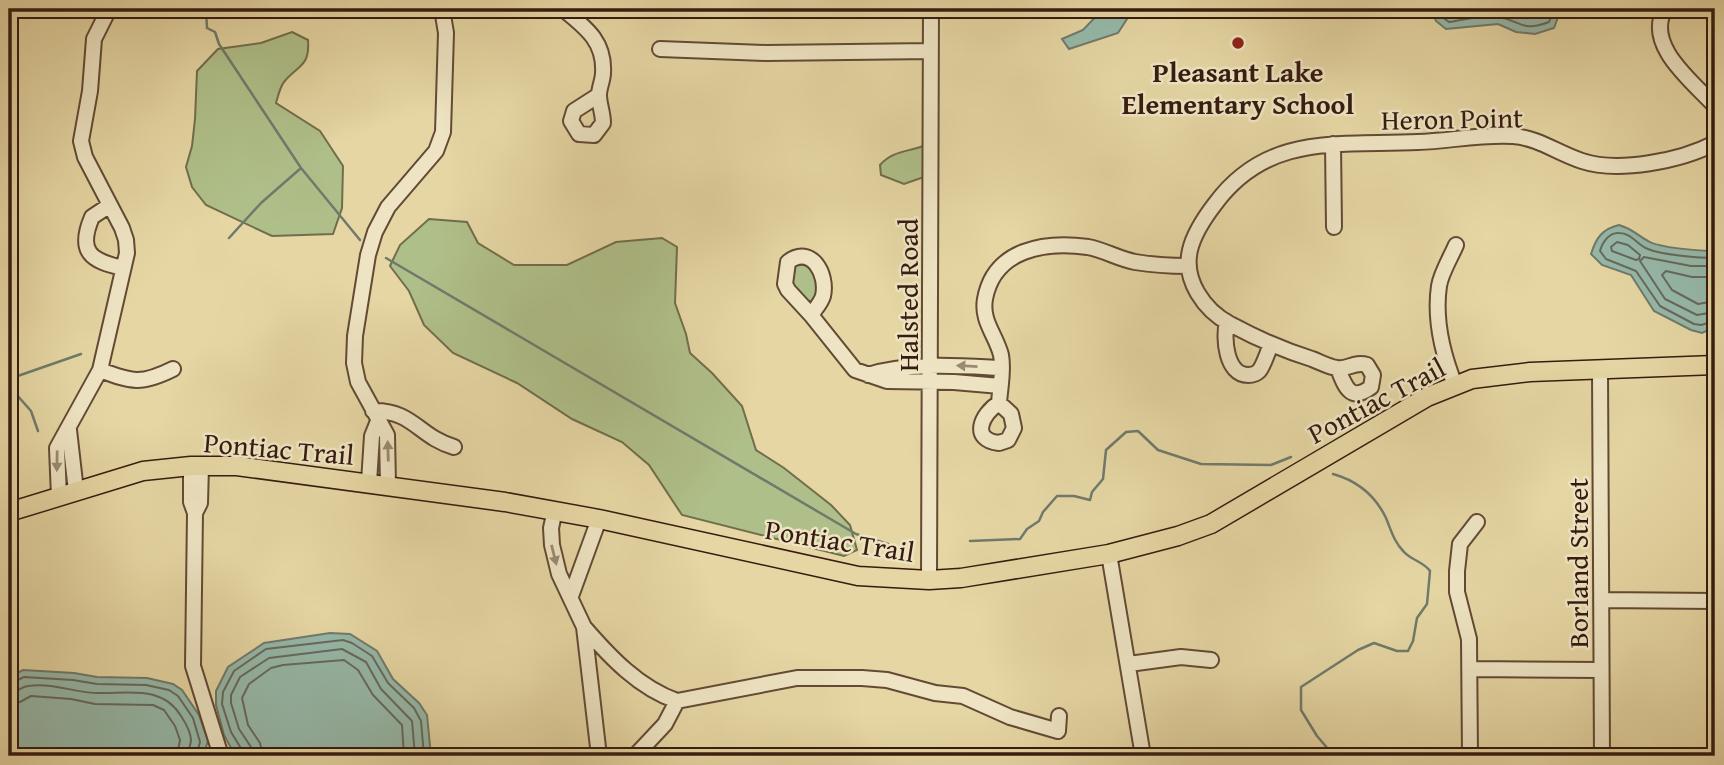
<svg xmlns="http://www.w3.org/2000/svg" width="1724" height="765" font-family="'Gentium Book Plus',serif">
	<rect width="100%" height="100%" fill="#e5d6a3"/>
	<filter id="stains"><feTurbulence type="fractalNoise" baseFrequency=".00286" numOctaves="4"/><feColorMatrix values="0 0 0 0 .2 0 0 0 0 .09 0 0 0 0 .02 0 0 0 .5 -.17"/></filter>
	<radialGradient id="worn" r=".72"><stop offset=".6" stop-color="#630" stop-opacity="0"/><stop offset="1" stop-color="#630" stop-opacity=".3"/></radialGradient>
	<path fill="#afbf89" stroke="#726d4c" stroke-width="2" d="M292,32L308,40C310,67 298,65 284,82C280,87 278,96 276,103L320,131L343,166L342,208L333,234L272,236L206,205L192,187L186,167L192,146L195,119L197,71L218,49L261,43Z
		M923,146L924,177L904,184L881,175L880,165C892,151 907,152 923,146Z
		M429,219L467,222L478,243L514,265H567L616,242L662,238L677,247L675,303L686,334L690,353L712,373L742,406L756,450L784,468L831,505L850,525L857,550L844,556L682,515L649,465L622,442L572,419L517,383L453,353L424,325L409,291L390,266L400,245Z
		M803,262L814,269L818,292C815,298 813,303 805,301L791,284L794,264Z"/>
	<path fill="#96b9aa" stroke="#707a6c" stroke-width="2" d="M1103,9H1125L1127,19L1118,33L1069,49L1062,39L1083,30Z
		M1431,9H1561L1554,28L1535,34L1516,32L1498,24L1446,29L1436,21Z
		M1619,225C1635,230 1635,234 1648,241C1659,248 1702,251 1715,251V324L1711,329L1702,333L1691,330L1654,311L1631,275L1602,265L1591,254C1596,238 1602,229 1619,225Z
		M330,633L350,634L377,651L393,679L419,703L427,715L431,756H239L231,748L224,735L216,705V691L228,667L264,643Z
		M23,670L74,673L97,677L147,678L173,684L182,690L199,715L208,741L203,756H9V681L13,675Z"/>
	<g fill="none" stroke-linecap="round" stroke-linejoin="round">
		<path stroke="#666a5d" stroke-width="2" d="M1439,9L1442,17L1449,22C1464,20 1484,14 1500,17C1522,22 1522,32 1549,22L1554,9
			M1617,242L1628,245L1640,255L1639,259L1636,260L1612,251L1611,247Z
			M1715,258C1700,258 1662,255 1648,249C1637,245 1632,233 1619,233C1609,232 1602,243 1600,251L1606,259L1636,271L1660,306L1694,324L1701,325L1715,321
			M1715,266H1691L1644,257L1640,261L1665,299L1697,315L1715,312
			M1715,277H1692L1666,271L1662,275L1672,290L1698,304L1715,301
			M9,684L24,677L73,680L97,684L146,685L169,690L178,696L193,718L200,742L196,756
			M9,693C17,692 21,687 28,686C52,682 75,693 98,693C129,694 162,685 181,716C185,722 191,733 191,741C190,746 188,751 188,756
			M9,703L20,702L31,696L71,699L95,704L153,705L164,710L175,726L180,740L177,756
			M243,756L242,750L231,732L222,704L223,692L234,671L266,649L343,640L352,643L372,656L388,683L414,708L421,721L424,756
			M252,756L251,747L239,729L231,703V695L240,677L269,658L342,649L366,662L381,689L412,721L415,756
			M263,756L260,743L248,725L242,698L249,684L271,668L283,665L344,660L358,670L373,695L402,725L404,756"/>
		<path stroke="#707a6c" stroke-width="2.5" d="M206,9L207,28L215,32L219,44L301,168L360,240
			M229,238L261,203L301,168
			M386,258L856,534L888,544
			M9,379L81,354
			M9,386L31,411L38,431
			M1333,474C1358,481 1375,495 1386,518C1391,530 1394,542 1404,552C1411,560 1424,562 1430,571L1427,604L1417,618L1413,641L1408,651H1397L1374,643L1358,650L1301,687V710L1317,736L1334,756
			M970,541L1020,539L1027,529L1039,521L1043,512L1057,496H1074L1090,500L1092,492L1103,479L1106,450L1126,432L1138,431L1158,450L1201,464L1271,465L1291,457"/>
		<g stroke="#624a35" stroke-width="18">
			<path id="minor" d="M563,9C585,27 605,41 603,73C603,80 599,88 599,95C599,104 603,113 603,123L594,135L579,134L571,121L574,111L599,95
				M1665,9C1644,45 1693,82 1715,106
				M660,49L766,53L931,51
				M1333,144L1334,227
				M110,205L92,217C77,252 91,261 123,268
				M811,315C815,309 821,303 823,296C828,274 811,244 788,262L785,284L788,290L811,315L855,370L887,381L954,382L1000,386
				M1227,322C1223,338 1226,375 1248,375C1252,375 1256,374 1259,371C1264,365 1267,353 1271,345
				M1338,369C1345,386 1350,403 1371,387L1373,375L1367,365C1355,361 1347,370 1337,368C1329,367 1320,362 1312,359C1283,350 1256,338 1230,324C1204,310 1183,280 1190,250C1194,233 1205,217 1215,204C1268,132 1340,146 1418,142C1449,141 1481,134 1513,136C1539,138 1557,153 1582,161C1618,173 1681,161 1715,143
				M100,370C132,382 141,385 173,369
				M1600,370L1602,756
				M868,375C909,362 959,366 1002,368
				M1455,385C1443,355 1434,320 1439,286C1441,273 1451,257 1456,245
				M999,403L1011,414L1014,428L1008,440L999,443C970,440 981,414 999,403C1000,388 1004,370 1001,355C996,335 981,321 985,299C994,249 1045,241 1088,247C1104,250 1119,259 1135,262C1153,265 1170,266 1188,266
				M373,411C413,410 419,437 454,447
				M69,430L76,491
				M191,466V502L195,513L200,503L201,466
				M369,482L372,436L378,421
				M388,485L387,435L358,382L354,363L355,336L368,255L375,232L388,207L436,151L443,132L446,33L442,9
				M59,497L57,448L100,370L127,253L126,240L122,228L85,157L81,141L90,91L94,39L109,9
				M555,510L551,528L552,545L559,574L584,627L599,756
				M195,513L193,666L221,756
				M1109,554L1143,756
				M929,580L931,9
				M571,596L599,519
				M1601,600L1715,601
				M584,627C610,657 639,688 677,701L797,678H862L887,680L935,693L963,696L1010,717L1058,731L1059,716
				M1129,664L1181,657L1211,660
				M1471,669L1601,670
				M635,756L665,724L677,701
				M1470,756L1469,639L1457,592V571L1460,544L1477,522"/>
		</g>
		<g stroke="#361b10" stroke-width="21">
			<path id="major" d="M9,512L143,471L191,466H237L505,502L599,519L858,576L929,580L961,578L1109,554L1178,536L1211,524L1427,397L1472,379L1530,372L1715,365"/>
		</g>
		<use href="#minor" stroke="#eee4c3" stroke-width="14"/>
		<use href="#major" stroke="#e5d6a3" stroke-width="18"/>
	</g>
	<defs><path id="oneway-solid" d="M-6-.8H1V-3.2L6.5 0L1 3.2V.8H-6Z" transform="scale(1.75)"/></defs>
	<g fill="#9b8a72">
		<use href="#oneway-solid" transform="translate(967 366) rotate(-177)"/>
		<use href="#oneway-solid" transform="translate(388 451) rotate(-92)"/>
		<use href="#oneway-solid" transform="translate(57 461) rotate(91)"/>
		<use href="#oneway-solid" transform="translate(554 555) rotate(76)"/>
	</g>
	<circle fill="#8f2418" stroke="#eee4c3" stroke-width="2.5" cx="1238" cy="43" r="7"/>
	<g text-anchor="middle" dominant-baseline="central" stroke-width="5" stroke-linejoin="round" paint-order="stroke">
		<g font-size="28" font-weight="bold" fill="#361b10" stroke="#eee4c3">
			<text x="1238" y="71">Pleasant Lake<tspan x="1238" dy="32">Elementary School</tspan></text>
		</g>
		<g font-size="28" fill="#361b10" stroke="#eee4c3">
			<text transform="translate(1452 118) rotate(-1)">Heron Point</text>
			<text transform="translate(907 295) rotate(-90)">Halsted Road</text>
			<text transform="translate(1376 400) rotate(-28)">Pontiac Trail</text>
			<text transform="translate(279 448) rotate(5)">Pontiac Trail</text>
			<text transform="translate(840 540) rotate(9)">Pontiac Trail</text>
			<text transform="translate(1577 563) rotate(-90)">Borland Street</text>
		</g>
	</g>
	<rect width="1724" height="765" fill="none" stroke="#e5d6a3" stroke-width="35"/>
	<rect x="10" y="10" width="1703" height="744" fill="none" stroke="#361b10" stroke-width="3.5"/>
	<rect x="18" y="18" width="1689" height="730" fill="none" stroke="#361b10" stroke-width="2"/>
	<rect width="100%" height="100%" filter="url(#stains)"/>
	<rect width="100%" height="100%" fill="url(#worn)"/>
</svg>
